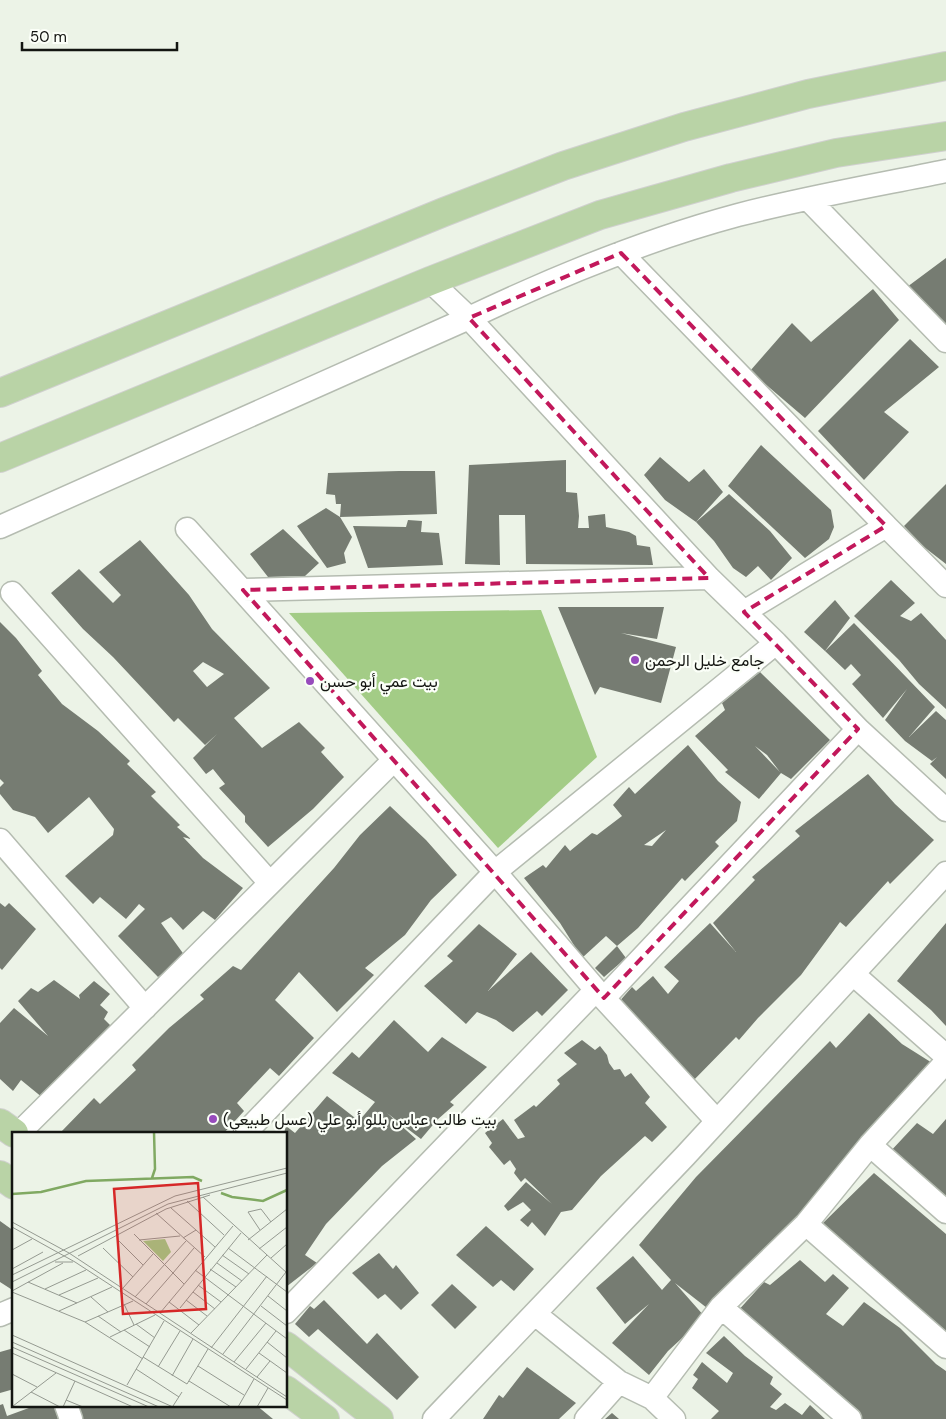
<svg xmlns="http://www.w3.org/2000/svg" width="946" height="1419" font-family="'DM Sans',Vazirmatn,sans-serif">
	<rect width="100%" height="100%" fill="#ecf3e7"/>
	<path fill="#a3cc86" d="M541,610L597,757L498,848L289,613Z"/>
	<path fill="#767c72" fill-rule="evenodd" d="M946,258V326L907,287Z
		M873,289L899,320L805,418L750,371L792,323L811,342Z
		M910,339L939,367L884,412L909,432L864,480L818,431Z
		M761,445L831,510L834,527L829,539L805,558L728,486Z
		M660,457L689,482L704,469L723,492L696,522L729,494L770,531L792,558L771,580L758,566L746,577L733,568L714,541L696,522L665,500L644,475Z
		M566,460V492L577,493L579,516L578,528H589L588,516L605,514L606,527L629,532L636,536L637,545L650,547L653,565L526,564L525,515H499L500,565L465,564L469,465Z
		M399,471H435L437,514L340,517L341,504H336L335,495L326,494L328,473Z
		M946,484V564L924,547L904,526Z
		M326,508L340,517L352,537L344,553L346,563L327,568L297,526Z
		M408,520L422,521L421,532L439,533L443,565L368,568L353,526L406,527Z
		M283,529L319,563L305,576L268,577L250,554Z
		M140,540L189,595L212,629L270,688L234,718L262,748L299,722L325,748L321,752L344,777L313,809L268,847L245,822V816L219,788L225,784L213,769L206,774L193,758L217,734L205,745L178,718L174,722L113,657L83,629L51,593L79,569L113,603L121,595L99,572ZM203,662L224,674L207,687L193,671Z
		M891,580L915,603L900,616L911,621L921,613L946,640V709L919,684L899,660L854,616Z
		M835,600L850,618L825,651L804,632Z
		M558,607H664L657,639L621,633L676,647L661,703L600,687L595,695Z
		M0,622L16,638L42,671L38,675L62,704L98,731L130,761L127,764L156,792L151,796L180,825L177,827L191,839L183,837L203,858L243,888L215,920L203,911L183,930L171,917L161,923L185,956L158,977L118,936L145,909L139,904L126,919L100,897L93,904L65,876L113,835L114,829L89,797L48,833L35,817L13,810L0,794V787L4,783L0,779Z
		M854,623L935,707L909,737L936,711L946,720V779L930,764L937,757L932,761L905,741L885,720L907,689L883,718L852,684L861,675L851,664L845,670L825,651Z
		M760,672L830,740L791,779L781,773L759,799L725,772L728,770L695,736L725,710L722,703ZM755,746L767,755L780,772Z
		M688,745L718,781L741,802L737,821L715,842L719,846L685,881L682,878L638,928L617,946L606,936L582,958L560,923L524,878L543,865L546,868L565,845L570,851L592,833L597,835L622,816L613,805L629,787L635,794ZM666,830L652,846L644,845Z
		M868,774L895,804L934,840L890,884L888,881L846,927L840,922L801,975L758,1018L739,1040L736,1037L689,1085L617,1004L632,987L636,991L653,976L668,994L679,981L664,967L710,923L736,952L713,923L755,880L752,877L800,836L795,831Z
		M390,806L426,840L457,875L431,900L405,935L365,968L374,975L337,1012L299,972L275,1000L314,1038L279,1076L270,1068L237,1103L244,1111L224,1133H60L94,1098L100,1104L136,1070L132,1065L169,1028L204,999L200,995L233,966L241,970L334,868L360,835Z
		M0,903L5,907L9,903L36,929L2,970L0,968Z
		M946,923V1026L931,1010L897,981Z
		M479,924L517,954L488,991L531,952L568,990L542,1016L537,1011L513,1032L496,1020L477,1012L466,1024L424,986L453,961L447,956Z
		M617,946L626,958L604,977L595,968Z
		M54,980L80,999L79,995L94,981L110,994L100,1005L108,1012L104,1019L112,1027L43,1098L21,1080L13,1091L0,1079V1023L14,1008L48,1036L18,1001L31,988L38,992Z
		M869,1013L902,1044L937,1066L832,1182L707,1308L675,1283L705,1317L668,1351L649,1375L612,1343L649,1304L625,1324L596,1288L633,1256L662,1290L671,1280L639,1245L696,1177L830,1041L836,1048Z
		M394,1020L428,1052L442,1037L487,1067L450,1102L454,1105L437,1120L421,1139L387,1113L416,1139L382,1166L326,1224L305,1255L317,1263L286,1287L287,1147L286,1133H284L286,1126L295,1133L327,1096L359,1121L375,1102L332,1073L352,1052L359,1058Z
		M582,1040L595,1050L600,1046L607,1055L609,1063L614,1070L620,1069L625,1077L631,1073L650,1097L645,1103L667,1127L652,1142L645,1136L601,1176L572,1210L561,1212L545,1236L532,1222L528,1227L520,1220L531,1210L523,1202L508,1211L504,1206L526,1182L552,1204L525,1178L521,1182L514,1173L516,1169L510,1160L504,1165L489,1147L492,1143L485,1133L503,1119L518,1139L525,1137L514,1120L534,1105L536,1107L560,1084L557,1080L577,1064L564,1053Z
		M946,1119V1205L888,1154L917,1123L933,1134Z
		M874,1173L946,1234V1335L911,1301L887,1283L821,1225Z
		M0,1221L14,1231V1291L0,1282Z
		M486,1226L534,1269L514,1291L501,1280L493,1287L456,1255Z
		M379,1253L393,1269L396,1265L419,1293L401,1310L385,1294L378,1299L352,1273Z
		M800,1260L825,1282L833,1274L849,1288L826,1314L843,1326L864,1302L900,1328L936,1364L946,1371V1419H857L736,1313L764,1282L770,1285Z
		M452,1284L477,1307L455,1329L431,1305Z
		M324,1300L367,1344L377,1333L419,1377L397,1400L318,1329L309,1337L295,1324L310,1306L314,1309Z
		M724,1336L745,1356L773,1377L770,1384L782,1394L770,1407L776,1410L785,1403L802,1415L810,1405L825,1419H711L719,1411L692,1388L698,1379L693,1375L702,1362L727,1383L733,1373L706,1353Z
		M14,1348V1389L0,1393V1352Z
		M527,1367L576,1403L559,1419H483L499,1395L503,1398Z
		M3,1404L7,1416L37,1405H54L58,1419H0V1405Z
		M77,1405H256L273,1419H82Z
		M612,1413L619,1419H605Z"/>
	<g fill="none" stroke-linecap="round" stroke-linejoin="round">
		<g stroke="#b5bcb1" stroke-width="25">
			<path id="minor" d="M808,199L946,341
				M621,253L886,526
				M430,281L469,318L709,578L776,643L858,729L946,810
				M0,527L469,318C555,277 645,240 738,215C807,197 877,185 946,171
				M187,529L495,872L596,990L717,1121
				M243,590L709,578
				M12,593L270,883
				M744,612L886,526L946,586
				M0,840L145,1008
				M853,974L946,1056
				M604,998L858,729
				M19,1133L394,760
				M245,1133L495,872L776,643
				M870,1145L946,1212
				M806,1224L946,1347
				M721,1307L850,1419
				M286,1312L596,990
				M535,1314L619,1382L652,1398L674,1419
				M0,1315L14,1309
				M652,1398L721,1307L806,1224L870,1145L946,1062
				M66,1405L71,1419
				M434,1419L685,1156L946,873
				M586,1419L619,1382"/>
		</g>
		<g stroke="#d0d0cf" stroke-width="30">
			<path id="major" d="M0,393L444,212L563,166L684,127L808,94L946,66
				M0,458L430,281L600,215L731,178L836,153L946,136
				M0,1123L14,1133
				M0,1175L14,1185
				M286,1346L379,1419
				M286,1390L325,1419"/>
		</g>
		<use href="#minor" stroke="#fff" stroke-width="22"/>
		<use href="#major" stroke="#b9d3a6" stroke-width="28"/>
	</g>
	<path fill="none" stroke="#c2185b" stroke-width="4" stroke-dasharray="10 6" stroke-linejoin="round" d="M621,253L886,526L744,612L858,729L604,998L243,590L709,578L469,318Z"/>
	<g fill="#974bbc" stroke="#fbfff8" stroke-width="2">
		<circle cx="635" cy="660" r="5"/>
		<circle cx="310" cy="681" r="5"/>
		<circle cx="213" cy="1119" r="5"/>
	</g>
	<g text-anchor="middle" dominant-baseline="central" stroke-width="4.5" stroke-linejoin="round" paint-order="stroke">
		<g font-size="16" fill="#131511" stroke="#fbfff8" text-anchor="start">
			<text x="645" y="660">جامع خليل الرحمن</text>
			<text x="320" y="681">بيت عمي أبو حسن</text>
			<text x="223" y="1119">بيت طالب عباس بللو أبو علي (عسل طبيعي)</text>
		</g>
	</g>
	<g transform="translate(12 1132)">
		<rect width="275" height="275" fill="#ecf3e7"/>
		<path d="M153,107L159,120L151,129L131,109Z" fill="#a3cc86"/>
		<path fill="none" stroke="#80a962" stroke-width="2.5" d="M140,46L143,37L142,0M209,61L220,65L251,69L275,58M0,62L29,60L74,49L181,45L190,49"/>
		<path fill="none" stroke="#959a91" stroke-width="1" d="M191,65L275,141M175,69L212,103M159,76L184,98M144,81L193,125M0,90L57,121L275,265M0,95L63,130L275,268M248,98L236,80L249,77L259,90M122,102L172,152M171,106L184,98L203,115M127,108L168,104M236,108L275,77M107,109L131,133M91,116L121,145M216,116L275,160M247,117L275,95M0,118L20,107M210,123L237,142M66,124L154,77L198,63M259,126L275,112M43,130H61M205,131L230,149M0,137L31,120M198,137L224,155M183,138L275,207M161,141L182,116M0,143L163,64L275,36M0,150L156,72L275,41M16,150L65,171M186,153L209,170M111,156L141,122M33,157L74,138M0,159L51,131M0,160L73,190L131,227M181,160L203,177M47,163L86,146M256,164L275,179M79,165L96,180M123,165L174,109M174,168L195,184M157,170L187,193M112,172L122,193M134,172L161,141M249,174L275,194M168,176L229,101M47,179L100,155M148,181L221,94M86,184L109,200M73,190L121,169M124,192L143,206M112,198L138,215M179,201L255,123M0,203L161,275M98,205L143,183M0,210L147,275M255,210L275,226M0,215L137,275M199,216L255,144M0,221L121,275M247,221L275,241M211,222L274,140M131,225L175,252L196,217M222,230L254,191M186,234L232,263M146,235L168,199M124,237L167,265M234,237L264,199M0,242L25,255M160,244L181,207M245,245L258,229M177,249L219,275M115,253L152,189M19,260L48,275M54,268L71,275M1,274L44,241M161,274L170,260M51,275L63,249M226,275L242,247M245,275L256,256"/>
		<path fill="#d62828" fill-opacity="0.15" stroke="#d62828" stroke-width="2.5" d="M186,51L194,177L111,182L102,57Z"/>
		<rect width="275" height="275" fill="none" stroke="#131511" stroke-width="2.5"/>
	</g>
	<path d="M22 42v8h155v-8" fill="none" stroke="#131511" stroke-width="2.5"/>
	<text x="30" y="42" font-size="15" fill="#131511" stroke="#fbfff8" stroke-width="4" paint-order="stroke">50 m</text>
</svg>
